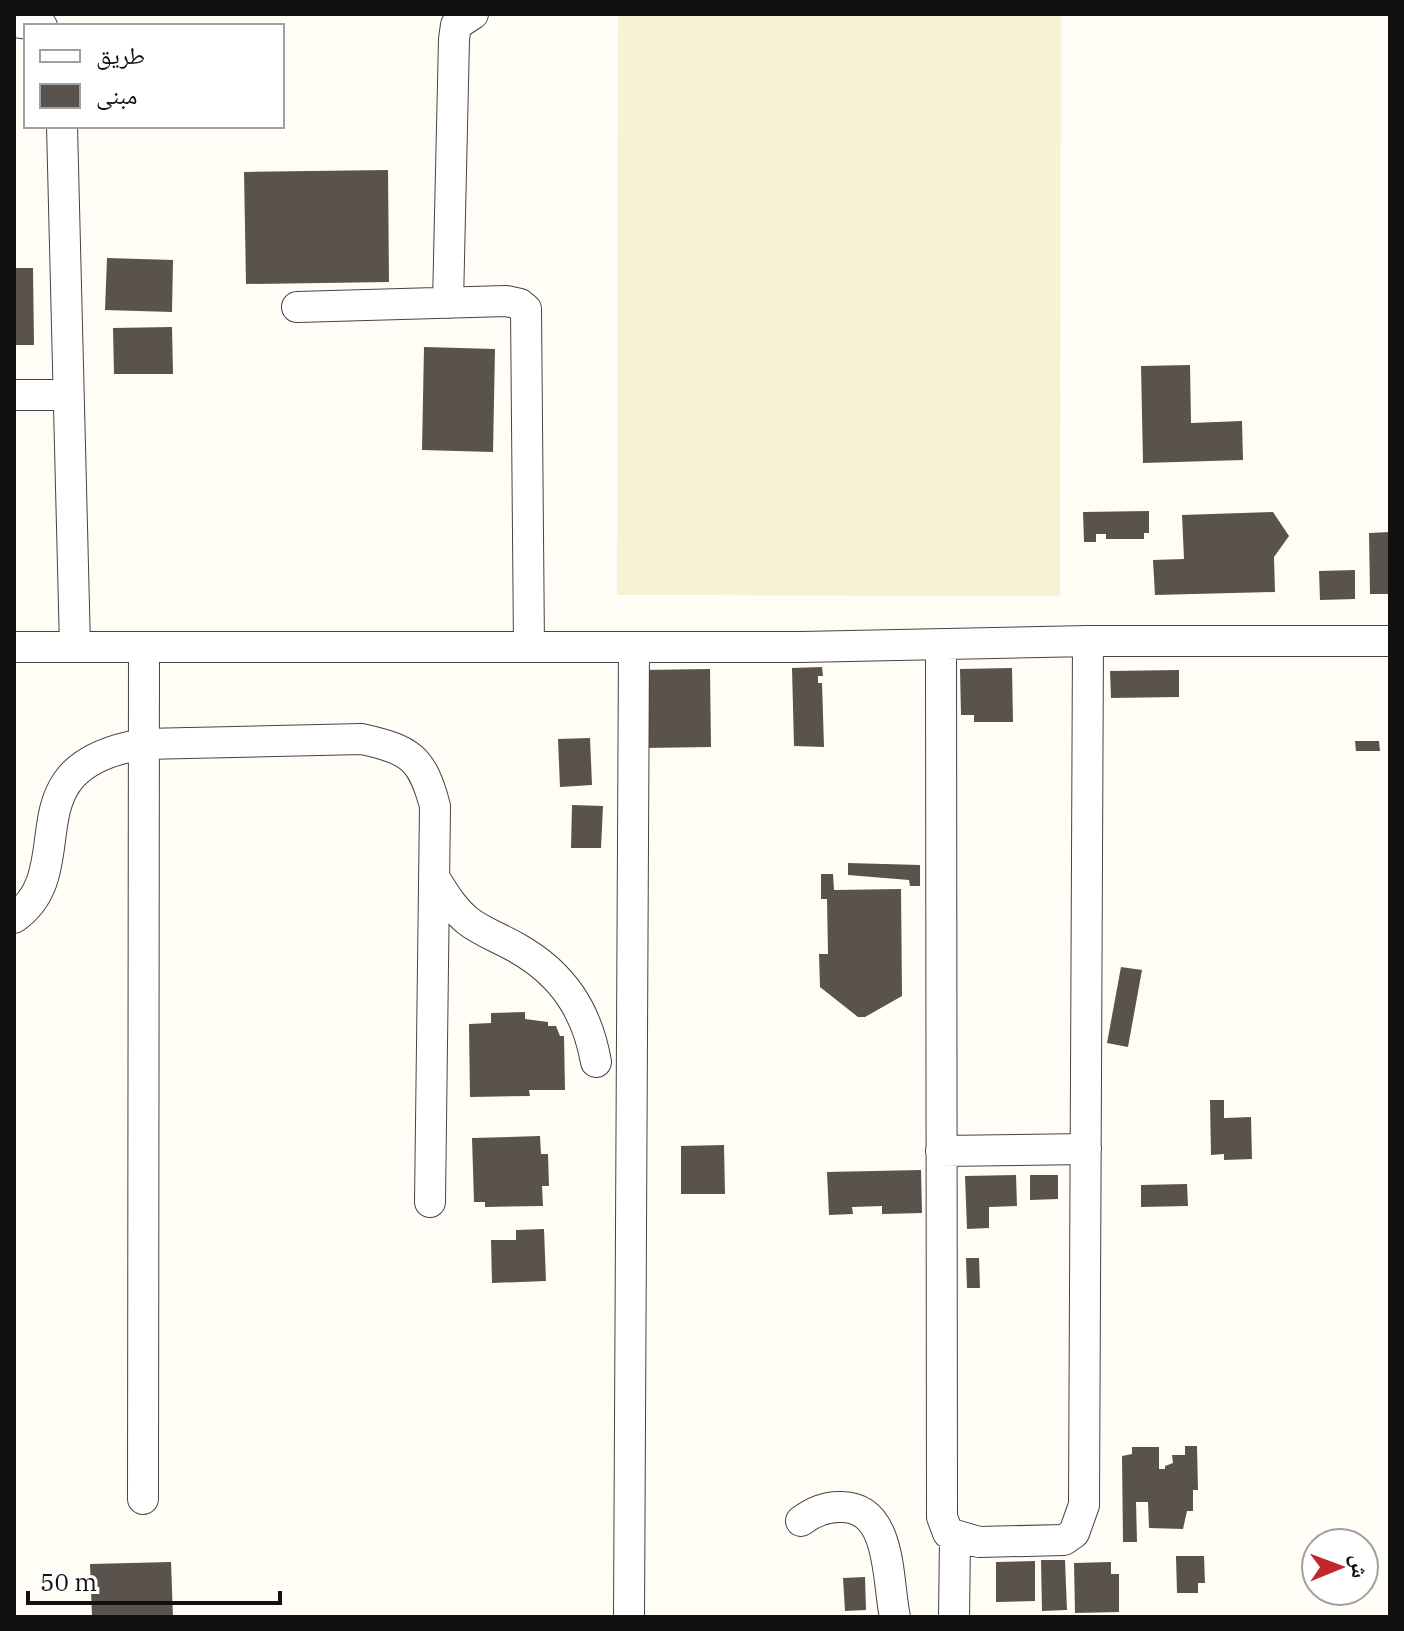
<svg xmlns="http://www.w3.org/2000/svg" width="1404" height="1631" font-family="'IBM Plex Serif','Noto Naskh Arabic',serif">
	<rect width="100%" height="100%" fill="#fffdf5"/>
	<path fill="#f6f3d4" d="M618,14H1061L1060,596L617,595Z"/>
	<path fill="#5a524d" d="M388,170L389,282L246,284L244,172Z
		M107,258L173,260L172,312L105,310Z
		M14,268H33L34,345H14Z
		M172,327L173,374H114L113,328Z
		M424,347L495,349L493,452L422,450Z
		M1190,365L1191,423L1242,421L1243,460L1143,463L1141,366Z
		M1149,511V533H1144V539H1106V534H1096V542H1084L1083,512Z
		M1273,512L1289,536L1274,557L1275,592L1155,595L1153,560L1184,559L1182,515Z
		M1390,532V594H1370L1369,533Z
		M1355,570V599L1320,600L1319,571Z
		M822,667L823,676H818V683H822L824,747L794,746L792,668Z
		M1012,668L1013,722H974V715H961L960,669Z
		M710,669L711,747L644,748L643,670Z
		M1179,670V697L1111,698L1110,671Z
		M590,738L592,785L560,787L558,739Z
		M1355,741H1379L1380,751H1356Z
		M572,805L603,806L601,848H571Z
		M848,863L920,865V886H910L909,880L848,875Z
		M821,874H833L834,890L901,889L902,996L865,1017H858L820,987L819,954H828L827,899H821Z
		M1121,967L1142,970L1128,1047L1107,1043Z
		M525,1012V1019L548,1022V1026H556L560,1036H564L565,1090H529L530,1096L470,1097L469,1024L491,1023V1013Z
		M1210,1100H1224V1118L1251,1117L1252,1159L1224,1160V1154L1211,1155Z
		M540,1136L541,1154H548L549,1186H542L543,1206L485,1207V1202H474L472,1138Z
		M724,1145L725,1194H681V1146Z
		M921,1170L922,1213L882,1214V1206L852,1207L853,1214L829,1215L827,1172Z
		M1016,1175L1017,1206L989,1207V1228L967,1229L965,1176Z
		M1030,1175H1058V1199L1030,1200Z
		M1187,1184L1188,1206L1141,1207V1185Z
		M544,1229L546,1281L492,1283L491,1240H516V1230Z
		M966,1258H979L980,1288H967Z
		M1185,1446H1197L1198,1490H1193V1511H1187L1183,1529L1149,1528L1148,1502H1136L1137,1542H1123L1122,1456L1132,1454V1447H1159V1469H1165V1466L1173,1463L1172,1455H1185Z
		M1176,1556H1204L1205,1583H1198V1593H1177Z
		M1041,1560H1065L1067,1610L1042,1611Z
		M1035,1561V1601L996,1602V1562Z
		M171,1562L173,1617H92L90,1564Z
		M1111,1562V1574H1119V1612L1075,1613L1074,1563Z
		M865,1577L866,1610L845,1611L843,1578Z"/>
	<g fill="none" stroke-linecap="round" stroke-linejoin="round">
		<g stroke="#444" stroke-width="32">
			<path id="street" d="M14,22L42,26
				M62,126L75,647
				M448,303L454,39L456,25L473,14
				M297,307L506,301L520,304L526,309L529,647
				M14,395H67
				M941,645L942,1517L948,1533L979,1542L1064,1540L1074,1533L1084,1505L1088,641
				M14,647H801L1088,641H1390
				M434,877C444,893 453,909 468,921C482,932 502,939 517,948C563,974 587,1011 596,1062
				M14,918C85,868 3,766 144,744L362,739C410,750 422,757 435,806L430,1202
				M941,1151L1086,1149
				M143,1499L144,647
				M801,1521C813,1512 826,1506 842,1507C893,1508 887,1582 895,1617
				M629,1617L634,647
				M954,1617L955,1538"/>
		</g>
		<use href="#street" stroke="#fff" stroke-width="30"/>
	</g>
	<rect width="1404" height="1631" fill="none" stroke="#111111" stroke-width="32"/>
	<rect x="24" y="24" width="260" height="104" fill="#ffffff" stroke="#a0a0a0" stroke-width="2"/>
	<rect x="40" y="50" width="40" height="12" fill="#ffffff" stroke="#a0a0a0" stroke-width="2"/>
	<text x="96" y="64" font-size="24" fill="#111111">طريق</text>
	<rect x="40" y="84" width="40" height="24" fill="#5a524d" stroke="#a0a0a0" stroke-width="2"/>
	<text x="96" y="104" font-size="24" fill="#111111">مبنى</text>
	<g transform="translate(1340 1567) rotate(89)"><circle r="38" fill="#ffffff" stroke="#a0a0a0" stroke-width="2"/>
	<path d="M0-6L14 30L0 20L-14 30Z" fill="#c4262e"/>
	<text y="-12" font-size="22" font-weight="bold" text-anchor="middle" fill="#111111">ش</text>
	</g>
	<path d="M28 1591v12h252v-12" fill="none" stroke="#111111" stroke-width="4"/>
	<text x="40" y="1591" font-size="24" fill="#111111" stroke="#ffffff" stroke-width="6" paint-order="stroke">50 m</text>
</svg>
